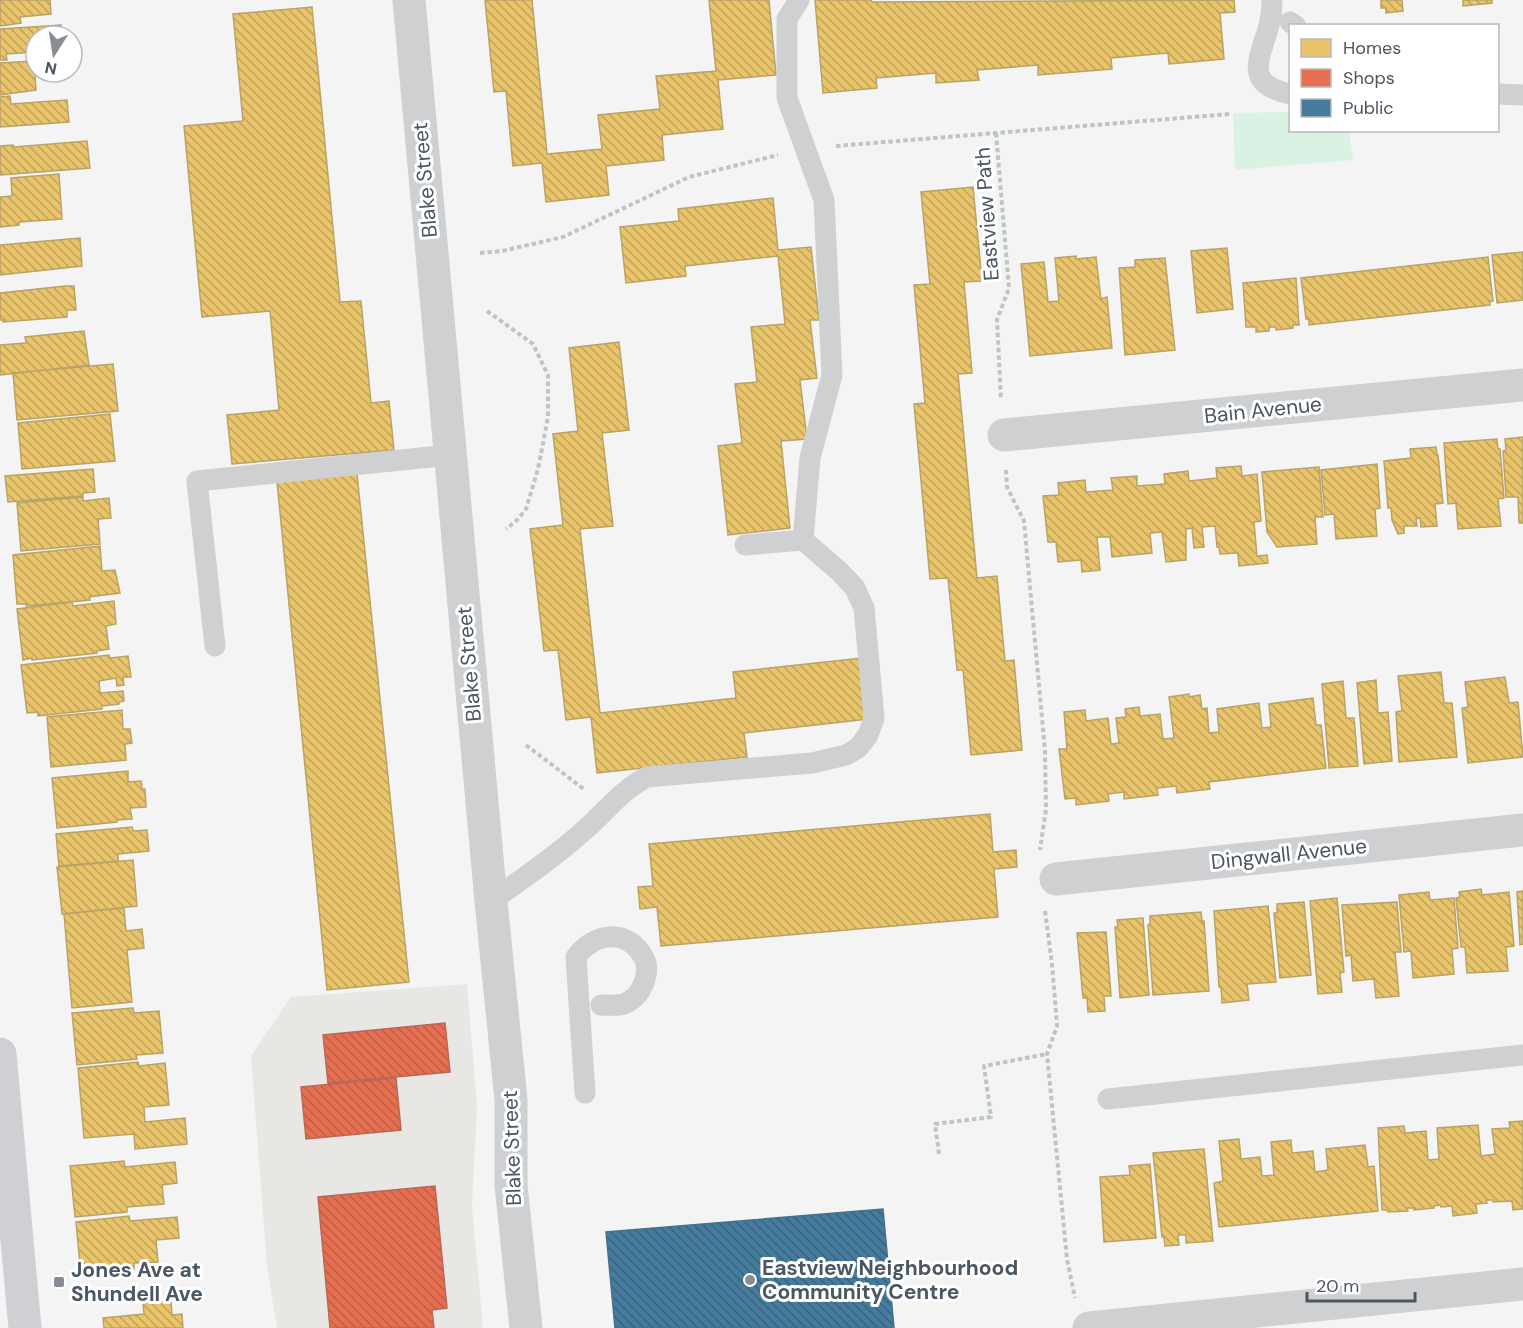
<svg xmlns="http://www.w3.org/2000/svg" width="1523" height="1328" font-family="'DM Sans',sans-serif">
	<defs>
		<pattern id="homes-back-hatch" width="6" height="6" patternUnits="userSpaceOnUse" patternTransform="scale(1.5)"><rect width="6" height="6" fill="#e9c46a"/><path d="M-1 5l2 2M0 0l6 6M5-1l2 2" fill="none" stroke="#bfa25b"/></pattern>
		<pattern id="shops-back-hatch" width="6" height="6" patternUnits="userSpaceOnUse" patternTransform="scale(1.5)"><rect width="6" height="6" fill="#e76f51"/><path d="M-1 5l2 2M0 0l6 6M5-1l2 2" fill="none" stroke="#bd5e47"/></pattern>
		<pattern id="public-back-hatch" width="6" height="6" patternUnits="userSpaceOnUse" patternTransform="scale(1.5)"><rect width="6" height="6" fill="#457b9d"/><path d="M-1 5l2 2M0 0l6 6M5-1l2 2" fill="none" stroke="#39637d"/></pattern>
	</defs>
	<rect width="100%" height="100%" fill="#f4f4f4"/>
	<path fill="#e8e7e3" d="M467,984L477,1106L472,1206L483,1328H277L267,1266L251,1056L291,997Z"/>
	<path fill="#d9f2e3" d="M1290,112V130L1349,131L1353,160L1235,170L1233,113Z"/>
	<path fill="url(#homes-back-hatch)" stroke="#b9a367" stroke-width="1.5" d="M0,0H50L51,14L20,17L21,23L0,26Z
		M485,0H532L547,154L602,149L598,115L660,109L656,76L716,71L709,0H769L776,75L718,80L723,129L662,135L664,160L606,166L609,195L546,202L542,163L513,166L506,91L494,92Z
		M815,0H871L872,2L1234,0L1235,12L1220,13L1224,59L1169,64L1168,53L1111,58L1112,69L1038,75V65L977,70L979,80L936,83V73L876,78L877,88L823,93Z
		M1381,0H1402L1403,11L1386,13V8H1381Z
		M1463,0H1492V3L1463,6Z
		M312,7L340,302L361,301L371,403L389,401L394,450L232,464L227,415L279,410L270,311L202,317L184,126L243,121L233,14Z
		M61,25L62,36H36V52L6,54L7,60H0V29Z
		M34,61L36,90L0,95V63Z
		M10,96L11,104L67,100L69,122L0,127V97Z
		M87,141L90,168L0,175V146L13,145L14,147Z
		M59,174L62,219L19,222V225L0,227V197L12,196L11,178Z
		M973,187L982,281L964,282L972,373L958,374L977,578L997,576L1005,661L1014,660L1022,750L971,755L963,670H957L948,578L930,579L914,404L925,403L914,285L930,284L921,192Z
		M773,198L778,250L811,247L819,320H810L817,378L800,380L807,439L781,441L790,528L728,535L718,446L742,443L735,384L757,382L751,327L785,324L778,256L685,266L686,276L626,283L620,227L679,221L678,209Z
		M80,238L82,266L0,275V245Z
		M1227,248L1233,309L1197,313L1191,251Z
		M1523,252V300L1497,303L1492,255Z
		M1076,256V259L1096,257L1101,299L1107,297L1112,348L1030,356L1021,264L1044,262L1048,302L1059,301L1055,258Z
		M1488,257L1493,301H1490V305L1309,325V319H1306L1301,278Z
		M1165,258L1175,350L1125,355L1119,268L1135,267V260Z
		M1296,278L1299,325H1293V328L1276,330V327H1269V331L1256,332V327H1246L1243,283Z
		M65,286H74L76,310H67V317L3,322V320H0V293Z
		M84,331L89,365L0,375V345L26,343L25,337Z
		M619,342L629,430L602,433L613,526L580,529L600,713L736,698L733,672L862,658L868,719L744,733L747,757L597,773L591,717L566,720L558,650L544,651L530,529L563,525L553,434L578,431L569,348Z
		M113,364L118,411L17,420L13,373Z
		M110,414L115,461L22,469L18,423Z
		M1523,437V523H1519L1518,497H1506L1503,451L1506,450L1505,439Z
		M1497,439L1498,449H1500L1504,498L1498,499L1501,526L1458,529L1456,503L1448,504L1444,443Z
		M1436,447L1437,455H1438L1443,503L1435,504L1437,526L1421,527L1420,518L1416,519L1417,526H1404V533L1398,534L1392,520L1391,508H1388L1384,461L1411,458L1410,449Z
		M1377,464L1380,508L1375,509L1377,536L1336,539L1334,514L1325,515L1321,470Z
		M1241,466L1242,476L1257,474L1261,521L1254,522L1257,556L1267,555L1268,563L1239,566L1238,553L1220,554L1219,547H1217L1215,526L1202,527L1204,547L1194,548L1192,528L1186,529V560L1166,562L1162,532L1150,533L1152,553L1112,557L1110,537H1097L1100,570L1082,572L1081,560L1058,562L1056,542H1048L1043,496L1059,495L1058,483L1085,480L1086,492L1113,490L1111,478L1137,476V486L1165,484L1164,474L1188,471L1189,481L1217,478L1216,468Z
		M1319,467L1323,517H1315L1317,544L1277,547L1267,532L1262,472Z
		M93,469L95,492L83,493V496L8,502L5,476Z
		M357,474L409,982L327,990L277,482Z
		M83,497V501L109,498L111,518L98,519L100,544L21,551L17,503Z
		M100,546L102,571L115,570L120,593L89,597L90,600L26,606V604H17L13,555Z
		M114,601L116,624L106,626L109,649L96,651L97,653L32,660V658L23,660L17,609L72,602L73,606Z
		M109,655L110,658L128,656L131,677H123L124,685L117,686L116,678L99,681L100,693L123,691L124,701L119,702V704L102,706V709L38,716V712L27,713L21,665Z
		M1441,672L1444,703H1452L1457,757L1399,762L1396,712L1402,711L1398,676Z
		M1505,677L1509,703L1518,702L1523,757L1468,763L1462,708L1468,707L1465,682Z
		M1376,680L1378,713L1388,712L1392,761L1364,764L1357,683Z
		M1343,681L1346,718H1354L1358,766L1329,768L1322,684Z
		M1189,694V697L1200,695L1202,709L1207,708L1209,733L1219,732L1217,709L1259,703L1262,728L1271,727L1269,704L1313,698L1316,725H1321L1326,768L1209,782L1210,789L1177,793L1176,786L1157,788L1158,795L1124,799V792L1108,794L1109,801L1076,805V798L1065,799L1059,749H1067L1064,712L1085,710L1086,721L1108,718L1111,744L1119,743L1116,718L1126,717L1125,709L1139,707L1140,716L1160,714L1163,739L1174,738L1169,697Z
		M122,710L123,729H130L132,743L125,744L126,760L51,767L47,717Z
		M128,771V782L141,781L142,789H145L146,807L130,808L132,819L117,820V822L57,828L52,778Z
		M990,814L993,852L1016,850L1017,867L994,869L998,917L661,946L657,907L640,909L638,887L653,886L649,844Z
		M132,827L133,831L147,830L149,851L118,854V861L59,866L56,834Z
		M133,860L137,906L62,914L57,867Z
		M1481,889L1482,895L1509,892L1514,946L1506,947L1508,971L1467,973L1465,947H1461L1456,898L1460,897L1459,892Z
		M1523,891V944L1520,945L1517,892Z
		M1429,892L1430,900L1454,898L1458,948L1452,949L1454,974L1413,978L1411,951L1404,952L1399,895Z
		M1337,898L1344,972L1340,973L1342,992L1318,994L1310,901Z
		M1304,902L1311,975L1280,978L1274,913H1277V904Z
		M1397,902L1401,952H1395L1399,996L1376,998L1374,979L1353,981L1351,955L1346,956L1342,905Z
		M1268,906L1276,982L1247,984L1249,1000L1222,1003L1221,987H1219L1214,911Z
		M124,908L126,931L142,929L144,948L127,950L132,1002L72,1008L64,914Z
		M1201,912L1202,921H1204L1209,991L1153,995L1148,925L1150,924V916Z
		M1143,918L1149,995L1120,998L1115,927H1118L1117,920Z
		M1106,932L1111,996H1104L1105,1011L1088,1012L1087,998H1083L1077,933Z
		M133,1008L134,1013L159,1011L163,1053L136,1055L137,1059L77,1065L72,1013Z
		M138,1062L139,1066L165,1063L169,1105L144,1107L145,1122L185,1118L187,1144L135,1149L134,1134L84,1138L78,1068Z
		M1523,1121V1209L1513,1210L1512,1201L1493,1202V1200H1486L1487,1203L1476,1204L1477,1213L1453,1216L1452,1206L1441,1207L1440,1205L1434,1206V1208L1414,1210V1208H1407L1408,1211L1388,1212L1387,1210H1382L1378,1128L1404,1126L1405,1133L1426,1131L1428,1160L1439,1159L1437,1128L1478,1125L1481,1156L1495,1154L1492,1129L1510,1128L1509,1122Z
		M1239,1139L1241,1159L1260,1157L1262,1176L1274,1175L1271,1142L1291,1140L1292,1153L1313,1151L1315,1172L1328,1170L1326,1149L1365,1145L1368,1167L1374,1166L1378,1211L1219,1227L1214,1183L1223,1181L1219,1141Z
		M1204,1149L1213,1241L1186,1243V1235H1178L1179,1245L1165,1246L1164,1237H1162L1153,1153Z
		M124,1161L125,1167L175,1162L177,1183L162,1185L164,1204L127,1207V1212L75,1217L70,1166Z
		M1150,1164L1156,1238L1104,1242L1100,1177L1130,1175L1129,1166Z
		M129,1216L130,1221L177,1217L179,1238L156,1240L158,1262L134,1263V1269L92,1273V1275L81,1276L76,1222Z
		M171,1301L172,1315L182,1314L183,1328H104L103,1318L144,1314L143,1303Z"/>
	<path fill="url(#shops-back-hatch)" stroke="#b86856" stroke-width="1.5" d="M445,1023L450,1072L328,1083L323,1035Z
		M396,1078L401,1130L306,1139L301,1087Z
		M435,1186L447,1308L432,1310L434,1328H330L318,1197Z"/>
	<path fill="url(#public-back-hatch)" stroke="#46708b" stroke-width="1.5" d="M883,1209L894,1328H615L606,1232Z"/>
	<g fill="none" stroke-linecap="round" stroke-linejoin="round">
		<path stroke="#bcc7c4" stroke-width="4" stroke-dasharray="4.5 3" stroke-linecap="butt" d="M996,133L1009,288L997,320L1001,400
			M836,146L1230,114
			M480,253L502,251L563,237L689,177L778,155
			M487,311L533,344L548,375V417L538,469L526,509L517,520L506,529
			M1006,470L1007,487L1024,521L1045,751L1046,809L1040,850
			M526,745L585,790
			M1045,911L1052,964L1057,1026L1047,1054L1067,1259L1075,1298
			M939,1154L935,1124L991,1117L984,1066L1047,1054"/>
		<path stroke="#ced0d2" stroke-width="21" d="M799,0L787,19V98L824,200L832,375L810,458L803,540
			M1272,0C1272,10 1270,23 1267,33C1256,65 1248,85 1290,94
			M1290,22L1296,26
			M1498,94L1523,95
			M215,646L197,481L450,455
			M491,901C524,878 557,855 587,828C607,810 623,789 647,777L812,763L846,755L858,748L868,735L874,718L864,608L855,588L840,572L803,540L745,545
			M585,1093L576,957C594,933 627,927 644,958C651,972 642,995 628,1002C620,1007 609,1005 601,1005
			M1108,1099L1523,1055"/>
		<path stroke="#ced0d2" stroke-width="33" d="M409,0L491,901L511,1100V1185L526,1328
			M1004,435L1523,385
			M1056,879L1523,830
			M1089,1328L1523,1284"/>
		<path stroke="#ced0d4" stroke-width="33" d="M0,1054L25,1328"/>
	</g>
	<g fill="#868d94" stroke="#fff" stroke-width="2">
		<circle cx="750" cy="1280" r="6"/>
		<rect x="53" y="1276" width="12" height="12" rx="3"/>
	</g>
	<g text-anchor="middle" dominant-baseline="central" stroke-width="6" stroke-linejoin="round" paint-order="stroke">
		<g font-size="21" fill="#4a5661" stroke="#fff">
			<text transform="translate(425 180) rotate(-95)">Blake Street</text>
			<text transform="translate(987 214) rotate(-94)">Eastview Path</text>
			<text transform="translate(1263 410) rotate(-6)">Bain Avenue</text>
			<text transform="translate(469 664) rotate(-95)">Blake Street</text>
			<text transform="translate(1289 854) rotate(-6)">Dingwall Avenue</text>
			<text transform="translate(512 1148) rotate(-92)">Blake Street</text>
		</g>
		<g font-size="21" font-weight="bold" fill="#4a5661" stroke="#fff" text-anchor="start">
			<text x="762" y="1268">Eastview Neighbourhood<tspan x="762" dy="24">Community Centre</tspan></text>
			<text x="71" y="1270">Jones Ave at<tspan x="71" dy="24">Shundell Ave</tspan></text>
		</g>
	</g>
	<rect x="1289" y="24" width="210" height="108" fill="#ffffff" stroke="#b7bbc0" stroke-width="1.5"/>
	<rect x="1301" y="39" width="30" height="18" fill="#e9c46a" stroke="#b7bbc0" stroke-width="1.5"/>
	<text x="1343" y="54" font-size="18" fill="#4a5661">Homes</text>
	<rect x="1301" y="69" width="30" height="18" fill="#e76f51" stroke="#b7bbc0" stroke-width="1.5"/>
	<text x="1343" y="84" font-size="18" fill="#4a5661">Shops</text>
	<rect x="1301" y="99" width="30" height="18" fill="#457b9d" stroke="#b7bbc0" stroke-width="1.5"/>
	<text x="1343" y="114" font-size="18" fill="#4a5661">Public</text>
	<g transform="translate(54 54) rotate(192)"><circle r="28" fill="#ffffff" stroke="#b7bbc0" stroke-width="1.5"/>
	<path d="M0-4.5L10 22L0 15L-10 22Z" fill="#868d94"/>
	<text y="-9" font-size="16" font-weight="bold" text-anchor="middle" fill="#4a5661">N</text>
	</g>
	<path d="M1307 1292v9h108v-9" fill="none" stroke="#4a5661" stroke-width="3"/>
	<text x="1316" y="1292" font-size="18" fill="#4a5661" stroke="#ffffff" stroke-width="4.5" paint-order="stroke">20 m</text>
</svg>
